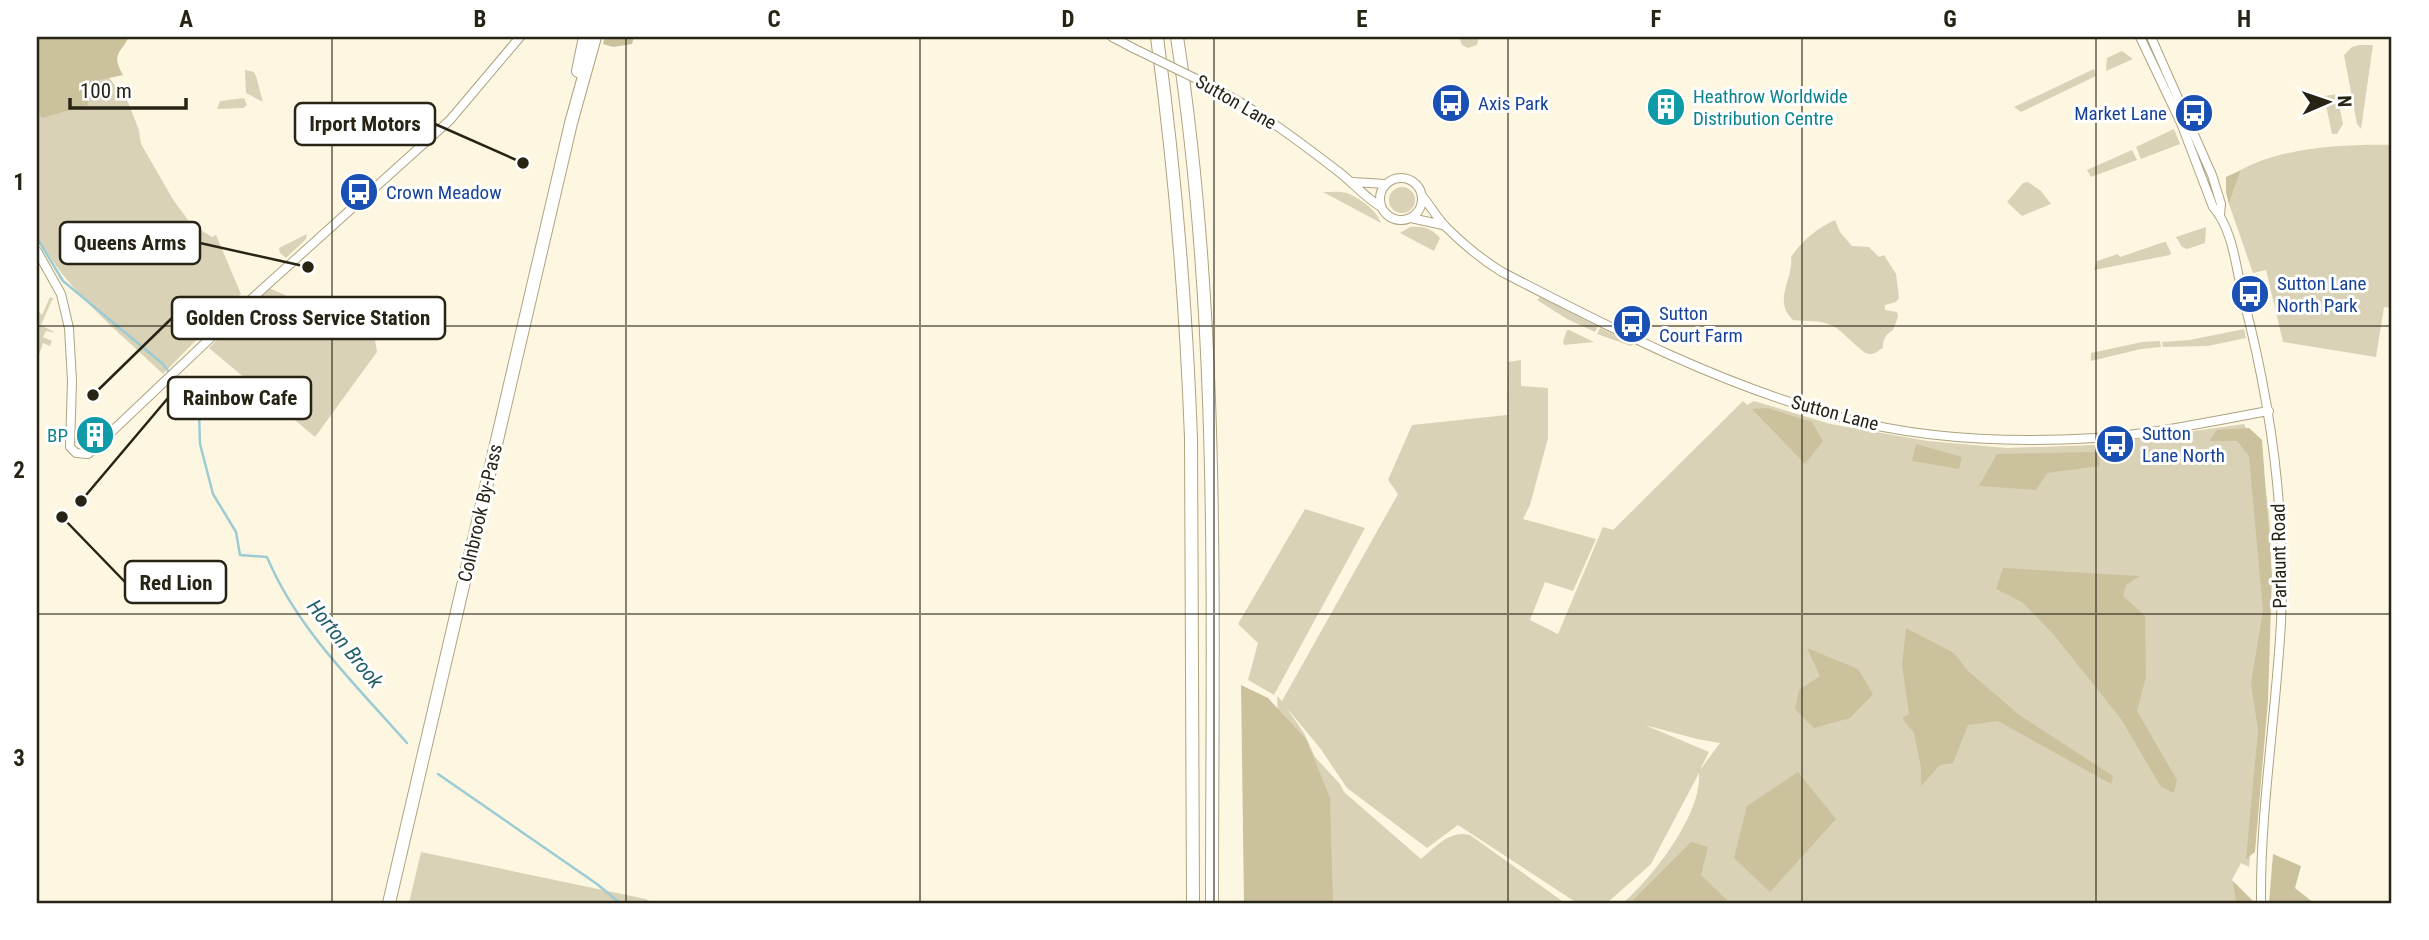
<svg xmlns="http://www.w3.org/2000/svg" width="2429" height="940" font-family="'Roboto Condensed',sans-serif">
	<rect width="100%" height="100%" fill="#fdf7e1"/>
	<path fill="#dad2b6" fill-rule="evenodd" d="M1459,37H1479L1477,45L1468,48L1462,45Z
		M37,41L92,56L128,102L139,130L141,144L174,201L191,224L212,237L216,235L241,294L163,374C118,331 67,291 37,236Z
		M2359,45H2373L2361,129L2357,124L2344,55L2352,47Z
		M2122,51L2133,59L2106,71L2107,58Z
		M2094,69L2096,76L2021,112L2014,107Z
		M245,70L254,72L256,76L263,102L246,93Z
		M2337,94L2343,124L2337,134H2332L2324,96Z
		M244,98L247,105L243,108L217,109L220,101Z
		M2174,129L2180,144L2141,159L2136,147Z
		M2392,145V308L2384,307L2376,357L2283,342L2266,270L2253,273L2229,204L2241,170C2282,147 2346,144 2392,145Z
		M2132,150L2137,160L2091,177L2087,170Z
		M2028,182L2041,191L2051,204L2022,216L2007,202L2023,183Z
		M1389 200a13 13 0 1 1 26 0a13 13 0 1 1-26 0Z
		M1323,192C1331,192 1340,191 1347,193C1359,198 1377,210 1381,223Z
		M1835,220L1840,232L1852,246L1869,247L1879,257L1884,255L1896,274L1899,298L1896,302L1885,305V310L1897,312L1898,317L1893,330C1887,333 1882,340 1883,348C1880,349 1875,355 1869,354C1861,353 1843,331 1833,326C1819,319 1807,322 1793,320C1772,300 1794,279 1791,257C1802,241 1817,228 1835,220Z
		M1410,227C1424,226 1431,228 1440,238L1434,251L1400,233Z
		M2206,227L2205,243L2187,249L2182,247L2176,237Z
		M307,234L306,239L286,258L280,253L279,248Z
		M2164,242H2166L2171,253L2170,255L2094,270L2097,261L2118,254L2120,257Z
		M269,288L374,334L377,352L315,437L209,348Z
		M50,297L54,299L52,300L41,325L56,333L46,331L43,337L52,341L50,346L43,343L37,361V310L42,315Z
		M1540,297L1598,327L1595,332L1567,319L1537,300Z
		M1600,328L1634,344L1631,346L1597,334Z
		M2244,329L2246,338L2208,346L2163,347L2162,342L2190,340Z
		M1567,330H1569L1594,342L1564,345L1563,341Z
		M2160,341L2161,347L2141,349L2091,361V353L2142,342Z
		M1521,360V386L1548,388V438L1530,505L1523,519L1596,539L1573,591L1545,582L1530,620L1558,634L1603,527L1613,530L1743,401L1747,405L1754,401L1830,424L1928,441L2007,448L2094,445L2244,424C2283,500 2270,593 2264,676C2260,740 2255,803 2249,867L2241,863L2232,880L2236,903H1623C1653,877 1702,814 1699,773L1651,864L1607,903H1577L1458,825L1427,848L1347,788L1320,748L1286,707L1304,733L1315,757L1340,784L1344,792L1421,859C1436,847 1449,830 1470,835L1565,903H1288L1277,696L1282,701L1398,494L1388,480L1412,425L1507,415L1508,362ZM1645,725L1697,739L1720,743L1700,770L1709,752Z
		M1305,509L1365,528L1274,695L1248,680L1258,643L1238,624Z
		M421,852L646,899L652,903H409Z"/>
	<path fill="#ccc19d" d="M37,37H129C120,54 111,54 123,75L90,82L88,105L42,118L37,109Z
		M605,37H634L632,44L613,47L603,44Z
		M2241,170L2229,204L2226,192V177Z
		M1767,408L1812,422L1823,441L1805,464L1752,409Z
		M2249,428L2262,440L2272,575L2268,701L2255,852L2246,859L2258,730L2251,683L2263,611L2249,456L2237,441H2209L2217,430Z
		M1916,444L1962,457L1959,469L1912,461Z
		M2098,452L2100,466L2047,473L2036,490L1979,486L1997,454Z
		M2003,568L2140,576L2126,585L2123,596L2145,616L2146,677L2137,711L2177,780L2174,793L2161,787L2121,719L2054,635L2022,602L1996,589Z
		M1906,628L1954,653L1967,670L2018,714L2113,776L2111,784L1998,721L1968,725L1953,763L1940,765L1921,786V768L1914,733L1902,718L1909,714L1902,665Z
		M1807,648L1858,669L1873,694L1850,718L1814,728L1795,709L1799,690L1820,676Z
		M1241,685L1268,698L1306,739L1330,798L1333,903H1244Z
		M1798,772L1836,819L1770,892L1734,858L1747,806Z
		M1691,842L1708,847L1701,875L1730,903H1630Z
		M2273,854L2301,866L2295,888L2314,903H2269Z
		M2232,880L2255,903H2236Z"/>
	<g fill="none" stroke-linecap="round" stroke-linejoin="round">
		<path stroke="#9dcbd4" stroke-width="2.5" d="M37,238L63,281L163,364L199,411L200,444L213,494L236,532L240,555L267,557C297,629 356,685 407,743
			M438,774L597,884L620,903"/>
		<g stroke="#aea380" stroke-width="10">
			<path id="minor" d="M1112,37L1133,48
				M2140,37L2181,123L2213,207C2233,229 2236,268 2243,297C2271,403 2286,512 2281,622C2276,716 2260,810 2261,903
				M2151,37L2212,175L2221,204L2220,215
				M1211,86C1259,111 1296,139 1339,172C1354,184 1365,197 1381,207
				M1380 199a21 21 0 1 1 42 0a21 21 0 1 1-42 0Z
				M1352,182L1386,184
				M1422,196C1430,205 1437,218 1446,227C1463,244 1481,259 1502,272C1612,329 1723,386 1843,418C1925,440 2011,443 2096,438C2154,434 2212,421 2269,411
				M1411,218L1443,225
				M37,251L61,294L69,328L72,381L70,447L76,453L88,454L258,293L450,120L520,37"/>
		</g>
		<g stroke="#aea380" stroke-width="14">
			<path id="highway" d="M1157,37C1175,170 1186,303 1191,438L1193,903
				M1177,37C1221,323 1212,614 1212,903
				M578,71L585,37
				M389,903L571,123L595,37"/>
		</g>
		<use href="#minor" stroke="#fff" stroke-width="8"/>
		<use href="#highway" stroke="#fff" stroke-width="12"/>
		<g stroke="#aea380" stroke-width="10" stroke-linecap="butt">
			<path id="minor-bridge" d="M1133,48L1211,86"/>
		</g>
		<use href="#minor-bridge" stroke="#fff" stroke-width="8"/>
	</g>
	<path fill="none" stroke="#272315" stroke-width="2" stroke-opacity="0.55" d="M332,37V903M626,37V903M920,37V903M1214,37V903M1508,37V903M1802,37V903M2096,37V903M37,326H2392M37,614H2392"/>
	<defs>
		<g id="bus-disc" transform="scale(2.0125)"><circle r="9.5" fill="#1a4fb4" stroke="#fff"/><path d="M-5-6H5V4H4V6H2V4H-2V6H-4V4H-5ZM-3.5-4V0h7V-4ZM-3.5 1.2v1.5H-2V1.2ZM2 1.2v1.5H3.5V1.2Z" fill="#fff"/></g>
		<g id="building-disc" transform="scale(2.0125)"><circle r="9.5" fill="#0f9aa8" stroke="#fff"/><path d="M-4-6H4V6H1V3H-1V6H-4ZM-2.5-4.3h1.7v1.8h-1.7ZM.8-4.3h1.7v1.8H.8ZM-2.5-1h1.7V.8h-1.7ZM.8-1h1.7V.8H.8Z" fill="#fff"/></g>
	</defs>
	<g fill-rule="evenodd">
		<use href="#bus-disc" x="1451" y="103"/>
		<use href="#building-disc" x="1666" y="107"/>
		<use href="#bus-disc" x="2194" y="113"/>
		<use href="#bus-disc" x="359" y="192"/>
		<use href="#bus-disc" x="2250" y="294"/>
		<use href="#bus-disc" x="1632" y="324"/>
		<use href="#building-disc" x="95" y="435"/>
		<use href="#bus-disc" x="2115" y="444"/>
	</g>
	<g text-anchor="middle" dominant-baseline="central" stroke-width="6" stroke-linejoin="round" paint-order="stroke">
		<g font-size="19" fill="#0d838f" stroke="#fff" text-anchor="start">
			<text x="1693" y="96">Heathrow Worldwide<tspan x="1693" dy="22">Distribution Centre</tspan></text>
			<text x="68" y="435" text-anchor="end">BP</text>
		</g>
		<g font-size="19" fill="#272315" stroke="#fff">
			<text transform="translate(1236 102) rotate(30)">Sutton Lane</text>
			<text transform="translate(1835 413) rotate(15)">Sutton Lane</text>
			<text transform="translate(480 513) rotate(-77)">Colnbrook By-Pass</text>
			<text transform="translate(2279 556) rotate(-91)">Parlaunt Road</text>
		</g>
		<g font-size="19" fill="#164399" stroke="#fff" text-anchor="start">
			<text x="1478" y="103">Axis Park</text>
			<text x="2167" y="113" text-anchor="end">Market Lane</text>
			<text x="386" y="192">Crown Meadow</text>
			<text x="2277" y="283">Sutton Lane<tspan x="2277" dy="22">North Park</tspan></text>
			<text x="1659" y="313">Sutton<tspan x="1659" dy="22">Court Farm</tspan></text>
			<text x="2142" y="433">Sutton<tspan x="2142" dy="22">Lane North</tspan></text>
		</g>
		<g font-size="21" font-style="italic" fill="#215e69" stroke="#fff">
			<text transform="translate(345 644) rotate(51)">Horton Brook</text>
		</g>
	</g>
	<path fill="none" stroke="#272315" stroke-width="2.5" d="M523 163L435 124M308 267L200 243M93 395L172 318M81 501L168 398M62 517L125 582"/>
	<g fill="#272315" stroke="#fff" stroke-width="2.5">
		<circle cx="523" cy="163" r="7"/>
		<circle cx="308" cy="267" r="7"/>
		<circle cx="93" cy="395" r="7"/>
		<circle cx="81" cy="501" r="7"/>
		<circle cx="62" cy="517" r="7"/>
	</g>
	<g fill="#fff" stroke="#272315" stroke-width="2.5">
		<rect x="295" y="103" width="140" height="42" rx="7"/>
		<rect x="60" y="222" width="140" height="42" rx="7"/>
		<rect x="172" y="297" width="273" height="42" rx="7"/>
		<rect x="168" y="377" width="143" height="42" rx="7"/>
		<rect x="125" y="561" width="101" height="42" rx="7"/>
	</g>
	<g font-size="21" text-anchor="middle" font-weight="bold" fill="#272315">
		<text x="365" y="131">Irport Motors</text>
		<text x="130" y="250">Queens Arms</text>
		<text x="308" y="325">Golden Cross Service Station</text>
		<text x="240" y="405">Rainbow Cafe</text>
		<text x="176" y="590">Red Lion</text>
	</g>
	<rect width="2429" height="940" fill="none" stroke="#ffffff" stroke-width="77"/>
	<g transform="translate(2328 102) rotate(88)" stroke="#ffffff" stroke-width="5" paint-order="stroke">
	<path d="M0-5L12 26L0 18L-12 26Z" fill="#272315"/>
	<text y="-10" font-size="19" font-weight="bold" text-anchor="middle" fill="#272315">N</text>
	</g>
	<path d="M70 98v10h116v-10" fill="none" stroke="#272315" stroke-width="3.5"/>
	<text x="80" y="98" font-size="21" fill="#272315" stroke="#ffffff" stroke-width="5" paint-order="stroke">100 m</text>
	<rect x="38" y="38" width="2352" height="864" fill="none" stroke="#272315" stroke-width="2.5"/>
	<g font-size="23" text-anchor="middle" font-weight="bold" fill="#272315">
		<text x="186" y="27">A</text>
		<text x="480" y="27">B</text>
		<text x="774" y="27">C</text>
		<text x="1068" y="27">D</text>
		<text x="1362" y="27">E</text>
		<text x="1656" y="27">F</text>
		<text x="1950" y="27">G</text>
		<text x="2244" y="27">H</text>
		<text x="19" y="190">1</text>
		<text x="19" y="478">2</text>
		<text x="19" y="766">3</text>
	</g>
</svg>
